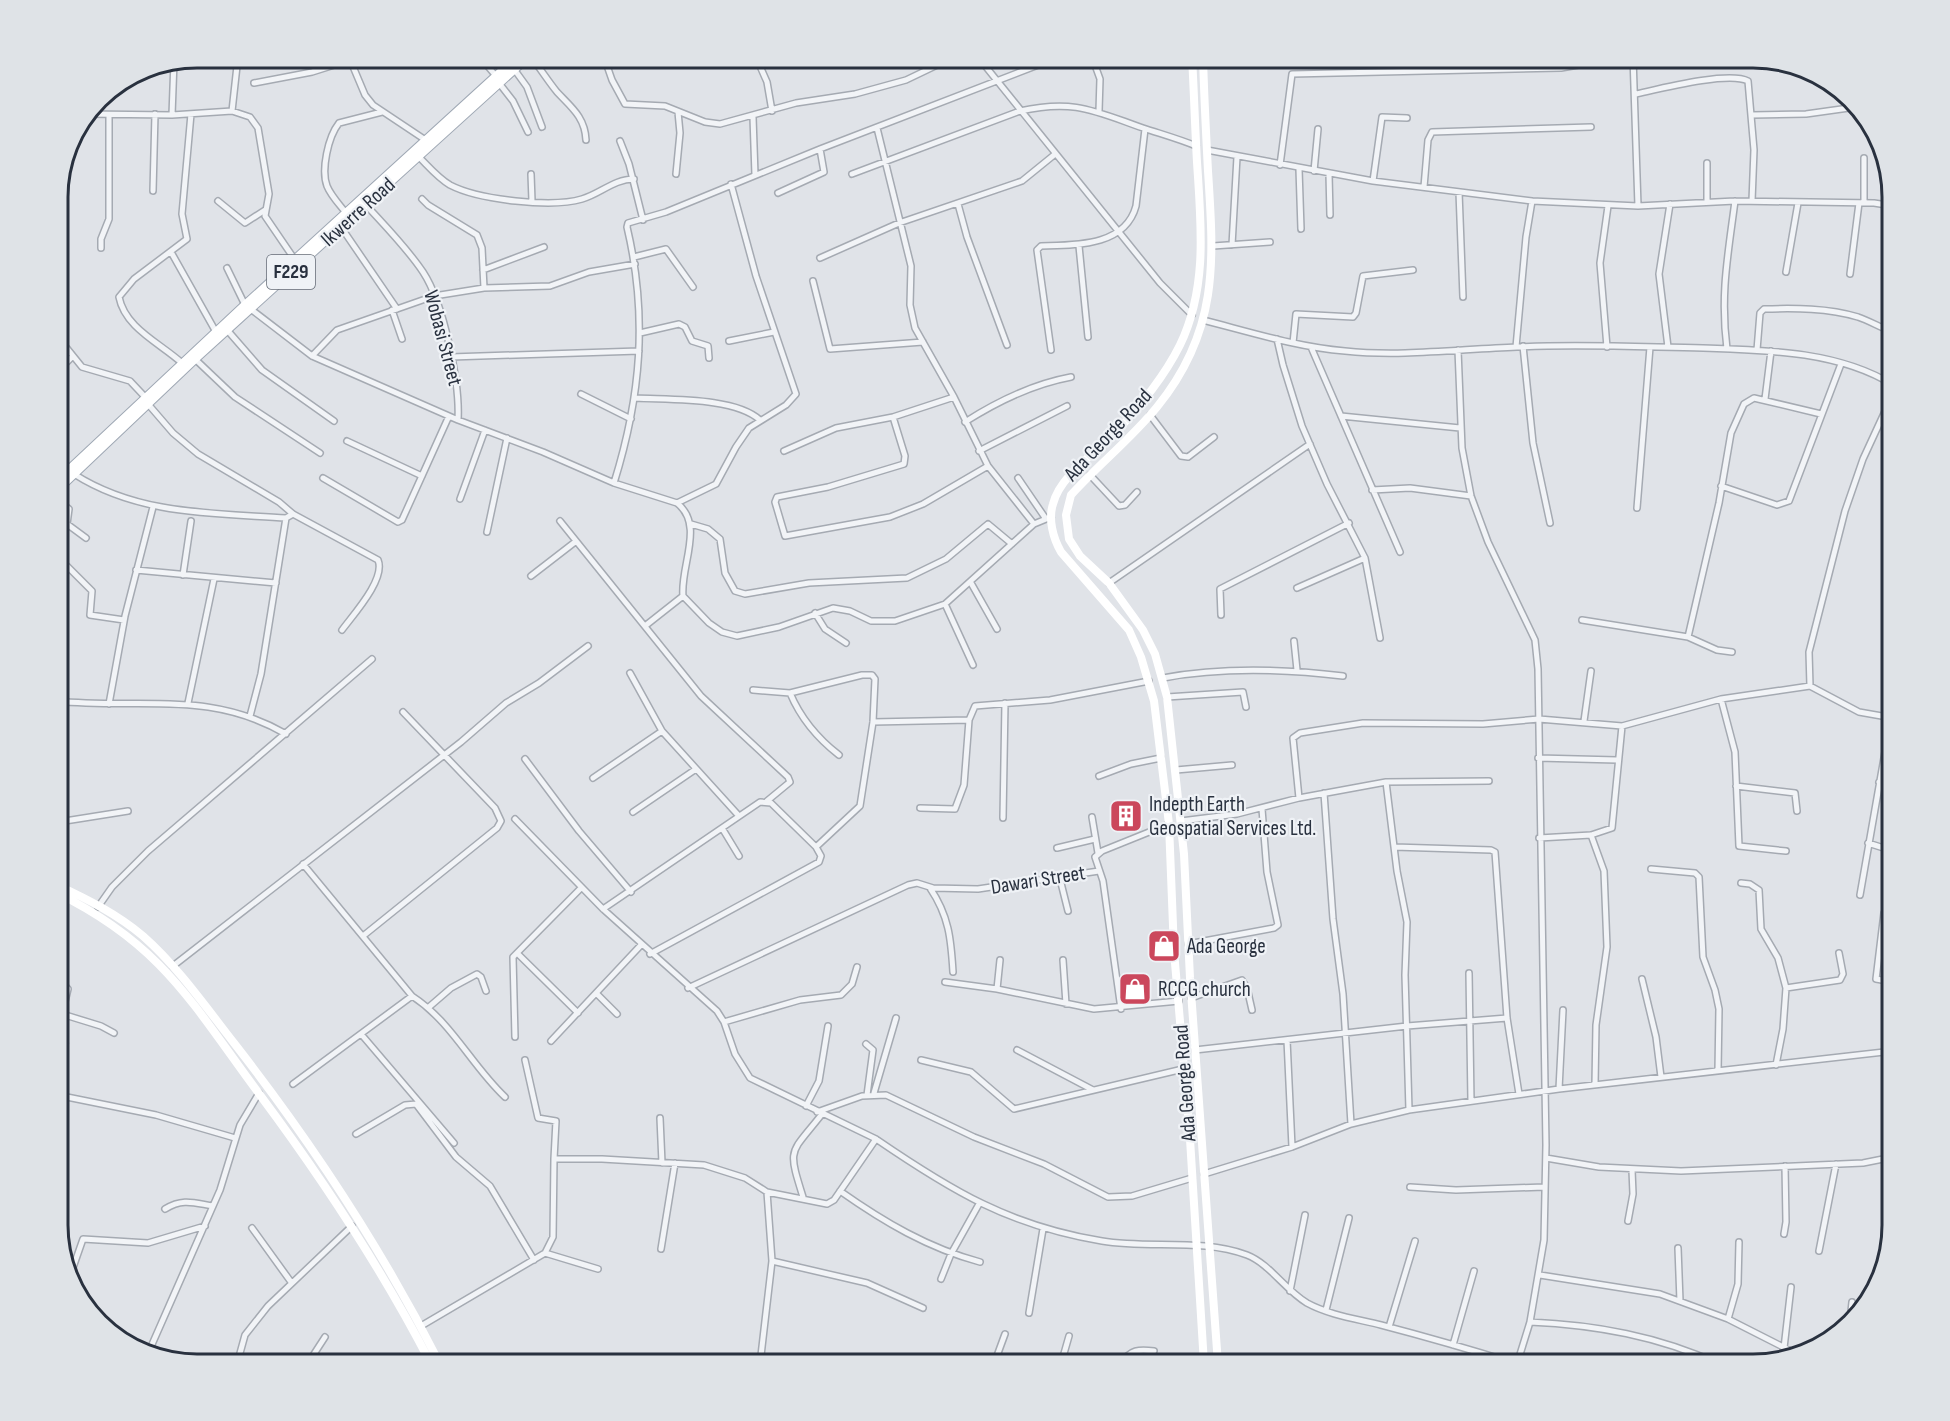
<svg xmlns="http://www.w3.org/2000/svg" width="1950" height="1421" font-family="'Sofia Sans Condensed',sans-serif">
	<rect width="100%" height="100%" fill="#e0e3e8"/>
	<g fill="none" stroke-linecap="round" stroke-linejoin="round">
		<g stroke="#a5aab2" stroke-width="8">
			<path id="street" d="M349,57L365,95L373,105L427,141
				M480,57L496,76
				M531,57C540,68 548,81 557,92C571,107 585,117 586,140
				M604,57L612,80L625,104L665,106L705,122L720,124L796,103L855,94L906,80L954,57
				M756,57L767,82L772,111
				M978,57L1160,283L1192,315
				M1092,57L1100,79L1099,111
				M1633,57L1638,206
				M352,65L372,57
				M760,65H808
				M514,69L527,87L542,127
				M254,83L312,72L350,60
				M499,83L513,101L528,132
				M1636,94C1659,89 1728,71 1748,81L1754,150L1752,201
				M232,111L238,57
				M87,114L172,115L232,111L250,117L258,128L269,194L265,216L295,260
				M172,115L174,61
				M1752,115L1806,114L1856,107
				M753,117L755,175
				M877,128L911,266L910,305L915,328L954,397L988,466L1034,524
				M620,141L629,164L643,220
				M1207,150L1373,181L1532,201L1638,206L1735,201L1874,203L1893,206
				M419,157C429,167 438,178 450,185C479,200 552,208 582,199C600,194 614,179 634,179
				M1864,158V203
				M1707,163V202
				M1280,165L1292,74L1561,68L1624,57
				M1299,169L1301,229
				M1314,171L1318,129
				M531,174L532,201
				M676,174L680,133L678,112
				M852,174L1020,111C1074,99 1094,111 1143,128C1161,134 1179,139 1196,146
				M1329,174L1330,215
				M1373,181L1382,117L1407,118
				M1424,187L1428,140L1432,132L1591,127
				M153,191L155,114
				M1459,192L1463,297
				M778,193L824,172L820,149
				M422,199L428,205L477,235L482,248L484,288
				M218,201L245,223L265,210
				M958,204L967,237L1007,345
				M366,205C386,227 407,248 423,272C444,304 460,383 458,420
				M346,213C340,205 331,196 327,186C321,170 328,137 339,123L382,112
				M341,227L397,309
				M1232,245L1237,157
				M1079,246L1088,337
				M1213,246L1270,242
				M101,248V239L109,219V115
				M171,252L216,332
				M634,257L666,249L693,287
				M820,258L899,223L1022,181L1054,155
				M227,268L245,305
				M483,270L544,247
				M1786,272L1798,203
				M1850,274L1859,203
				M813,281L830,349L923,342
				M252,310L312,356L458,420L543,452L614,483L677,503C705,525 680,566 683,596L709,623L722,632L737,636L779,627L833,608L850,611L871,621H895L945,604L1034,524L1051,517
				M392,310L402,339
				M1203,320C1250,332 1297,347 1345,351C1402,357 1460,349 1517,347C1579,344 1642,347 1703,348C1765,350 1839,351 1893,385
				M228,331L262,370L334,421
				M640,333L679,324L685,327L692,341L708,346L709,358
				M57,336L82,367L130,381L146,398
				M1277,339L1283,365L1302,426L1327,484L1365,558L1380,638
				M729,341L774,332
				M1293,343L1296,314L1353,317L1356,313L1363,276L1413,270
				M1523,346L1533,443L1550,523
				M1311,347L1400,552
				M1516,347L1526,237L1532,201
				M1607,347L1600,263L1608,206
				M1668,347L1659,274L1670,204
				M1727,349C1720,294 1728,255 1735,201
				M1051,350L1037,250L1041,246C1074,245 1125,247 1136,206L1145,129
				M1458,350L1462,448L1471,496L1488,542L1535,640L1538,669L1546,1145L1544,1240L1530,1322L1517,1364
				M1757,350L1760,313L1764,309C1795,308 1828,308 1858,317C1870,321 1881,328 1893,332
				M312,356L337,330L434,296L484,288L550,286L589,272L635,264
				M451,357L639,351
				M195,359L235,397L320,453
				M182,363C160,343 125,328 119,297L134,279L187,239L182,214L191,114
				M57,372L72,357
				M1890,383L1893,365
				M581,394L631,419
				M636,398C669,400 735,397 760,420
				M1765,399L1771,351
				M148,404L173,433L198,454L279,502L293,514L378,560C386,579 353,615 342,630
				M1150,415L1181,456L1188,457L1214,437
				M1341,416L1460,428
				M893,417L905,456L904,464L828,487L777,497L775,502L785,536L890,517L923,504L988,466
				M965,422C998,401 1033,384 1071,377
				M347,441L422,476
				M784,451L836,428L893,417L954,397
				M979,451L1067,406
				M74,474C138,515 213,513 286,518L293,514
				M1090,475L1119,506L1125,505L1137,492
				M323,478L398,522L402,520L449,416
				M1018,478L1046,519
				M614,483C641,396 648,316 627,227L628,223L666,212L820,149L1059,57
				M1721,486L1777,505L1789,501L1841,364
				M1372,490L1410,488L1471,496
				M460,499L485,430
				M57,500L69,509L67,524L86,538
				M677,503L716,484L736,447L749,428L786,405L796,394L756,276L731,184
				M1637,508L1650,347
				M560,521L701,696L788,777L790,782L767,801
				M691,524L708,529L720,539L725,573L735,591L745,594L809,583L907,578L946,559L988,524L1012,544
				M487,532L507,438
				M67,566L92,591L90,615L124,620
				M136,570L276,583
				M183,575L191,521
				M531,576L575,542
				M971,583L997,629
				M1109,583L1310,444
				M1297,588L1365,558
				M945,604L973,665
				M815,613L825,629L846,643
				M1221,615L1220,589L1349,523
				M1582,620L1688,637L1717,650L1732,652
				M645,626L683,596
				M1688,637L1719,503L1731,433L1744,404L1754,398L1821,414
				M1294,641L1297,670
				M57,652L58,653
				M630,673L662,731L739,816
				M1163,678C1222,667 1284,669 1343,676
				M1810,686L1809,652L1845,511L1863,459L1893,394
				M753,690L790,693L862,675H872L875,679L873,722L860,806L816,847
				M790,693C801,719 817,738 839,755
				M1167,697L1243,692L1246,707
				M1721,699L1735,752L1739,846L1786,851
				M57,701C141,710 208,689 286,734
				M188,703L214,579
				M109,704L125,616L153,507
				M250,716L261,674L286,518
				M1584,721L1591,671
				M873,722L969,720
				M57,735H65
				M1538,758L1617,760
				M525,759L579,831L631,892
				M57,769L63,766V757
				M1176,770L1232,765
				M1099,776L1131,764L1161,758
				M593,778L662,731
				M1386,782L1397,871L1407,922L1405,975L1409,1110
				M1879,782L1893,786
				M1736,786L1795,793L1797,811
				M1324,793L1333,919L1343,994L1351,1124
				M1299,798L1293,738L1300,733L1363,723L1483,724L1539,719L1622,726L1721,699L1810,686L1859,712L1893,718
				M920,808L955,809L964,785L969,720L975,706L1050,700L1149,681
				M633,812L696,769
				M1092,817L1098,853
				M1003,818L1005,703
				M57,819L65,821L128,811
				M515,819L603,909L717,1011L724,1022L735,1054L750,1078L876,1139
				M1181,821L1237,814L1299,798L1386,782L1489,781
				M722,828L739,856
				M1591,835L1604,871L1607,947L1596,1025L1595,1085
				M1539,838L1591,835L1612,828L1622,726
				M1868,843L1893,851
				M1394,847L1491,850L1495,852L1507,1018L1519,1094
				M1057,848L1095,839
				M303,864L412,996C452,1022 471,1065 505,1097
				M1651,869L1695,873L1699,877L1703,957L1715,990L1719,1009L1718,1071
				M1059,875L1068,911
				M1741,883L1750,884L1759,890L1761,929L1778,958L1786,988L1783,1029L1776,1065
				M930,888C949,916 951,939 953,972
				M1860,895L1891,718
				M57,903L59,894
				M98,907L112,887L148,851L372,659
				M603,909L760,802L771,803L816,847L821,856L819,862L650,954
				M1884,913L1876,979L1893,982
				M363,936L497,828L501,821L495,808L403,712
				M1188,944L1274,928L1278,925L1267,872L1262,809
				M517,953L578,1013
				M1063,960L1066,1004
				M173,966L461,742L506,703L539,683L588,646
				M1469,973L1471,1101
				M1642,979L1656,1037L1661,1077
				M945,982L997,989L1094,1009L1179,1001
				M688,988L908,885L917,883L933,888L978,889L1099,871
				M1786,988L1840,980L1843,974L1839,953
				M997,989L1000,960
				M596,993L617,1014
				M1191,998L1242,980L1247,988L1252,1010
				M429,1007L451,988L477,974L481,977L486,991
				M1121,1009L1103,881L1095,857L1102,851L1169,824
				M62,1014L101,1026L114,1033
				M57,1018L62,1014L68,989L57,977
				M724,1022L800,1000L841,995L852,984L857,967
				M57,1031L65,1043
				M361,1034L454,1143
				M515,1037L513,957L581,888
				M1287,1040L1292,1147
				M551,1041L641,945
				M866,1044L873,1050L867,1095
				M1017,1050L1093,1090
				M1195,1050L1407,1026L1507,1018
				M525,1060L538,1118L556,1121L554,1159
				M921,1060L971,1072L1014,1109L1183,1069
				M293,1084L412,996
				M1559,1089L1563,1010
				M874,1093L896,1018
				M57,1095L156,1115L235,1138
				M806,1106L819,1081L828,1026
				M817,1112L862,1096L886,1095L974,1137L1044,1164L1108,1197L1132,1196L1192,1178
				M660,1118L662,1163
				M356,1134L405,1105L416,1104L456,1157L490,1186L534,1260
				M1546,1158L1599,1167L1681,1171L1863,1163L1893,1157
				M1204,1174L1292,1147L1351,1124L1409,1110L1559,1089L1893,1051
				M1410,1187L1456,1190L1544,1187
				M840,1191C884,1222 928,1248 980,1262
				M803,1197C787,1146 790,1155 822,1114
				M165,1209C183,1198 194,1203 213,1206
				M1628,1221L1633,1194L1632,1170
				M252,1228L291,1282
				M1784,1234L1786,1222L1785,1166
				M1678,1248L1680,1301
				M661,1249L675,1163
				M1819,1251L1836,1164
				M545,1253L598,1269
				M772,1261L867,1283L923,1308
				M1540,1275L1660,1294L1728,1319L1797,1354
				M69,1279L83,1239L148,1243L205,1226
				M941,1279L951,1254L979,1204
				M1290,1291L1305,1215
				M1326,1310L1349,1218
				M1029,1313L1043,1229
				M1728,1319L1738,1284L1739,1242
				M1850,1321L1852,1302
				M1530,1322C1596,1325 1658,1336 1719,1364
				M421,1326L545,1253L553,1237L554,1159H602L704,1165L745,1178L767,1192L827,1204L834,1200L876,1139C952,1191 1010,1226 1102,1241C1149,1249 1202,1238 1247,1255C1270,1264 1285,1290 1307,1303C1329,1315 1357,1319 1381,1325C1427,1337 1472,1350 1517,1364
				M1389,1327L1415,1241
				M1453,1345L1474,1271
				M1784,1348L1791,1287
				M150,1349L220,1190L240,1125L259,1093
				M237,1364L245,1335L268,1306L352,1226
				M315,1364L314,1354L325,1337
				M760,1364L772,1261L767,1192
				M994,1364L1005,1334
				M1061,1364L1069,1336
				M1122,1364C1129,1349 1140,1349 1154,1351"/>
		</g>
		<g stroke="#9fa8b4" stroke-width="10">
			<path id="primary" d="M57,481L245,305L517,57
				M57,490L195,359L528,57"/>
		</g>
		<use href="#street" stroke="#f2f4f7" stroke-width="5"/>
		<path stroke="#fff" stroke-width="8" d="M1192,57C1194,92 1195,127 1197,162C1201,224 1208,287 1180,345C1163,379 1138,409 1112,436C1093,455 1060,476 1053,504C1048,519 1053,538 1061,552L1129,630L1141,657L1154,701L1169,824L1174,951L1190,1139L1204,1364
			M1203,57C1204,95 1206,133 1208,171C1214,262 1219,331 1157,407C1131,439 1098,465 1071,495L1066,515L1069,539L1080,556L1109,583L1143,630L1155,654L1167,697L1184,854L1190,978L1218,1364
			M57,885C87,899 117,914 143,936C178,967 205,1006 234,1043C312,1143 383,1251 440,1364
			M57,893C163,945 193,1005 260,1095C324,1181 382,1269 431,1364"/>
		<use href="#primary" stroke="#fff" stroke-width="8"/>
	</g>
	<defs>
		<g id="building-square" transform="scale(1.725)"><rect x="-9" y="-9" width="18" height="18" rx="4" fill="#cb475c" stroke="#eff2f6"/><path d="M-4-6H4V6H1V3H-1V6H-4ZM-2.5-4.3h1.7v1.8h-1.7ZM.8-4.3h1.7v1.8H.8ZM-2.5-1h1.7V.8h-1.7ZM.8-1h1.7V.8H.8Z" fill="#fff"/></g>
		<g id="shop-square" transform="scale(1.725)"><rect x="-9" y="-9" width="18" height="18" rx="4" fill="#cb475c" stroke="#eff2f6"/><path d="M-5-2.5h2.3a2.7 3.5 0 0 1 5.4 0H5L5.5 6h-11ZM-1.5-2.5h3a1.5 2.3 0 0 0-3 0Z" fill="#fff"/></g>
	</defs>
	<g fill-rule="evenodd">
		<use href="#building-square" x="1126" y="816"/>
		<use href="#shop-square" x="1164" y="946"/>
		<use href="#shop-square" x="1135" y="989"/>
	</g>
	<g text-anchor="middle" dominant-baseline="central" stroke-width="4.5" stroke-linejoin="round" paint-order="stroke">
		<rect fill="#eff2f6" stroke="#646b76" stroke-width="1.5" x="267" y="255" width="48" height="34" rx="4.5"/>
		<g font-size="20" font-weight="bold" fill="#29313f">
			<text x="291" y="272">F229</text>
		</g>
		<g font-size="21" fill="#29313f" stroke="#eff2f6">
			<text transform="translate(358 212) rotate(-42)">Ikwerre Road</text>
			<text transform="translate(443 338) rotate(75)">Wobasi Street</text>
			<text transform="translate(1108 435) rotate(-47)">Ada George Road</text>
			<text transform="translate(1038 880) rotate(-9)">Dawari Street</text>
			<text transform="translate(1185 1083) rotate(-94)">Ada George Road</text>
		</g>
		<g font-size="21" fill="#29313f" stroke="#eff2f6" text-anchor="start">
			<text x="1149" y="804">Indepth Earth<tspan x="1149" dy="24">Geospatial Services Ltd.</tspan></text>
			<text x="1187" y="946">Ada George</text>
			<text x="1158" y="989">RCCG church</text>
		</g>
	</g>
	<path d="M0 0H1950V1421H0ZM197 68H1753A129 129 0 0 1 1882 197V1225A129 129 0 0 1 1753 1354H197A129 129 0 0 1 68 1225V197A129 129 0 0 1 197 68Z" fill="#dfe3e7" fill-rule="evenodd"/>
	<path fill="none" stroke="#29313f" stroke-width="3" d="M197 68H1753A129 129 0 0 1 1882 197V1225A129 129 0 0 1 1753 1354H197A129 129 0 0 1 68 1225V197A129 129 0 0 1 197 68Z"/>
</svg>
